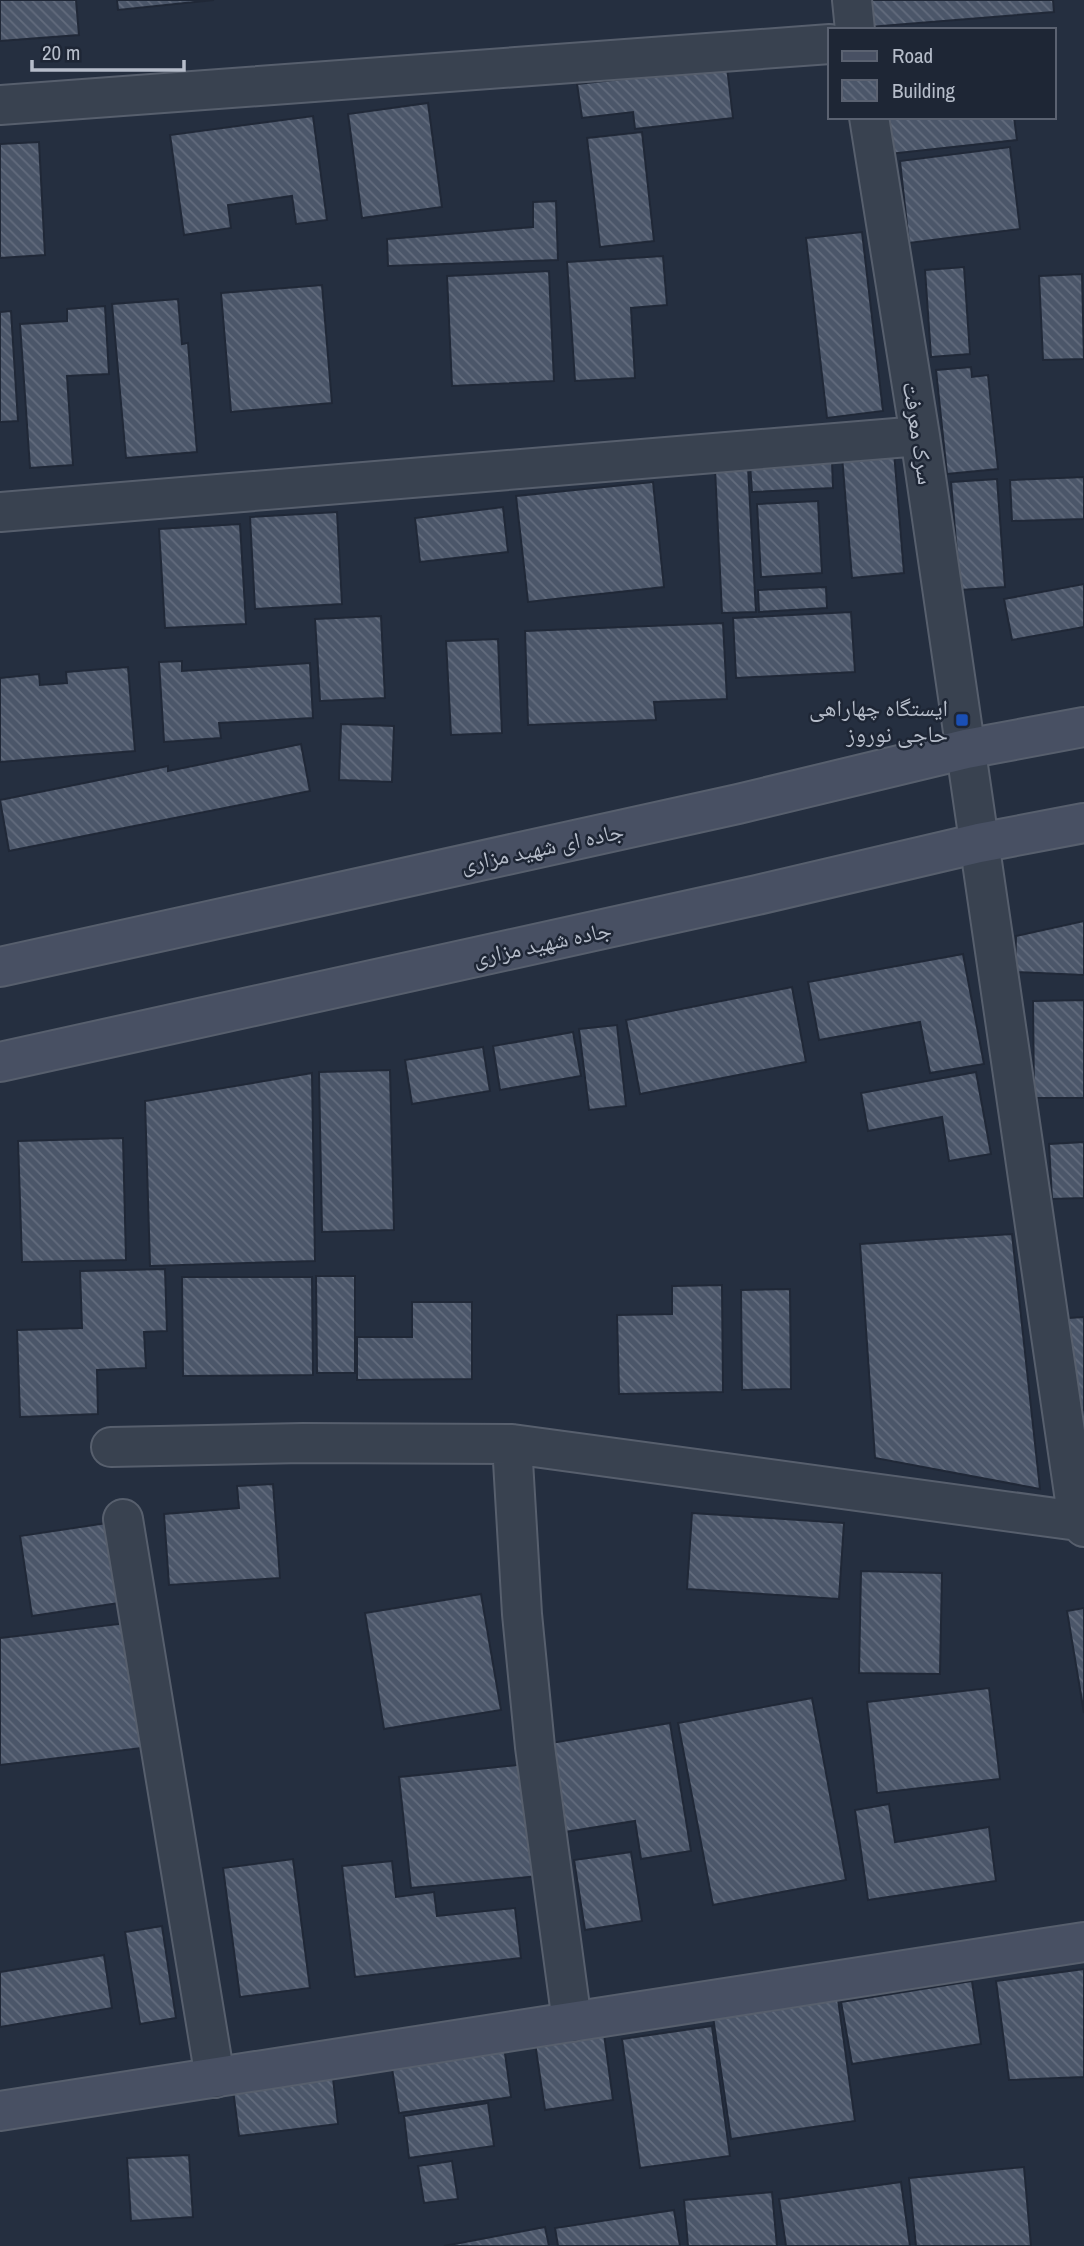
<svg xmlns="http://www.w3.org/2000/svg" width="1084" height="2246" font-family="'Archivo Narrow','Noto Naskh Arabic',sans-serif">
	<defs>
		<pattern id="building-back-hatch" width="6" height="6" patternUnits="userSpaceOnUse" patternTransform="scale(1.75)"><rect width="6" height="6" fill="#4b5669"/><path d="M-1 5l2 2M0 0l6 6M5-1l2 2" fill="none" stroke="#636c7d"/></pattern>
	</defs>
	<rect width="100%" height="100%" fill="#252f40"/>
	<path fill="url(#building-back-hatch)" stroke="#202837" stroke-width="2" d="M0,0H76L79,35L0,41Z
		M117,0H214L118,10Z
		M867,0H1053L1054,12L869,27Z
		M727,67L733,118L635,129L633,112L582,118L577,84Z
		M428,103L442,207L362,218L348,114Z
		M313,116L327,220L296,224L292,196L228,205L231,228L184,235L170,135Z
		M885,117H1014L1017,140L889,154Z
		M642,132L654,241L600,247L587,138Z
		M39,142L45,255L0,258V144Z
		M1010,147L1020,229L909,243L900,161Z
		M556,201L558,260L388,266L387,239L533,227V202Z
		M862,232L883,411L827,418L806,238Z
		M663,256L667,305L631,308L635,378L575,381L567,262Z
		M964,267L970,354L931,357L925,270Z
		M549,271L554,381L452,386L447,276Z
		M1082,274L1084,359L1043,360L1039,276Z
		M322,285L332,403L231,412L221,293Z
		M178,299L182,344L188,343L197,452L126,458L112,304Z
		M105,306L109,374L67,376L73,465L30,468L20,324L67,321V309Z
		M11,311L18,421L0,422V312Z
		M971,367L972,377L988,375L998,469L947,474L936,370Z
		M894,452L904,573L852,578L842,456Z
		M832,461L833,488L752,492L750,465Z
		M748,467L756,612L722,613L715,469Z
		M1084,477V519L1012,521L1010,480Z
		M997,479L1005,587L960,590L951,482Z
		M653,482L664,587L528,602L516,496Z
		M818,501L822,573L761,577L757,504Z
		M503,507L508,552L420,562L415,518Z
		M337,512L342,604L255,609L250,517Z
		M240,524L246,624L165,628L159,529Z
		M1084,584V627L1012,640L1004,599Z
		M826,587L827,608L759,612L758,590Z
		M851,612L855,672L736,678L733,618Z
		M381,616L385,698L320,701L315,619Z
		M723,623L727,699L654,702L656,720L528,725L525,631Z
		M498,639L502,733L451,735L446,641Z
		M182,661V671L310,663L313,718L219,723L221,738L164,742L159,662Z
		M128,667L135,751L0,762V678L39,674L40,685L67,683L66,672Z
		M341,724L394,726L392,782L339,780Z
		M301,744L310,791L9,851L0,800L168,766V771Z
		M1084,921V975L1015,972L1016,936Z
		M963,954L984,1064L930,1073L920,1022L819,1040L808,982Z
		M792,987L806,1062L640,1094L626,1020Z
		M1084,1000V1098H1034L1033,1001Z
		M617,1025L626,1106L589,1110L579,1029Z
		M573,1032L581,1076L500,1090L493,1046Z
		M483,1047L490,1091L412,1104L405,1060Z
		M390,1070L394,1230L322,1232L319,1072Z
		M976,1072L991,1154L949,1161L942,1117L868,1131L861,1093Z
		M312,1073L315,1261L150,1266L145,1101Z
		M123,1138L126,1260L22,1262L18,1141Z
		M1084,1142V1198L1052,1199L1049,1144Z
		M1012,1234L1040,1489L875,1458L860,1244Z
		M165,1269L167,1331L144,1332L146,1368L97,1370L98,1414L20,1417L17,1330L82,1328L80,1271Z
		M316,1276H355V1373H317Z
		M182,1277H312L313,1375L183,1376Z
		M722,1285L723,1392L619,1394L617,1315L672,1314V1286Z
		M790,1289L791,1389L742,1390L741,1290Z
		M412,1302H472V1379L357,1380V1337H412Z
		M1084,1317V1410H1073L1068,1318Z
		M273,1484L280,1578L169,1585L164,1514L239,1508L237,1486Z
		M692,1513L844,1523L839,1599L687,1589Z
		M107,1523L119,1603L32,1616L20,1536Z
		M861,1571L942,1573L940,1674L859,1673Z
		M481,1594L501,1710L384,1729L365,1613Z
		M1084,1608V1713L1067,1611Z
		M127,1623L142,1748L0,1765V1638Z
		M989,1688L1000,1779L877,1793L867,1702Z
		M812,1698L846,1880L713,1905L678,1723Z
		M670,1723L691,1851L641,1859L635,1821L565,1832L551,1743Z
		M528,1764L539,1876L411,1888L399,1777Z
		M889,1804L895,1842L989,1827L996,1881L868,1900L855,1810Z
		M631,1852L642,1921L585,1930L574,1860Z
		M293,1859L310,1988L240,1997L223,1868Z
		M392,1861L396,1897L434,1892L437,1916L515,1908L521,1958L355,1977L342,1866Z
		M162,1926L176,2018L140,2024L125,1932Z
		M104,1955L112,2008L0,2027V1972Z
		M1084,1969V2077L1009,2080L996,1981Z
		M972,1981L981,2044L852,2064L841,2002Z
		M837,1992L855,2121L731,2139L712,2010Z
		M712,2026L730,2156L640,2168L622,2039Z
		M604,2034L613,2100L545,2110L535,2043Z
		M504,2046L511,2097L399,2113L391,2062Z
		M333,2078L338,2124L239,2136L233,2090Z
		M488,2103L494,2146L409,2158L404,2116Z
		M189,2155L193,2217L131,2221L127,2158Z
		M452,2161L458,2199L424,2203L418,2166Z
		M1024,2167L1031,2246H916L909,2178Z
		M901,2182L910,2246H786L779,2199Z
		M772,2192L777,2246H688L684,2200Z
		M674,2210L680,2246H558L555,2228Z
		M545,2227L549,2246H444Z"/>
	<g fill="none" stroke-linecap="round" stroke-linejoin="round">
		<g stroke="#575f6d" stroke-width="42">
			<path id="street" d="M852,0L855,30
				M0,105L830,44
				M869,117L920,436L1078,1521L1084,1527
				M0,512L920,436
				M512,1444L522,1614L535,1747L572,2022
				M111,1447L303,1443L512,1444L1078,1521
				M123,1519L215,2078"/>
		</g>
		<g stroke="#575f6d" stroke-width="42">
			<path id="secondary" d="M0,967L738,804L966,749L1084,727
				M0,1062L757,895L979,843L1084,823
				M0,2111L1084,1942"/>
		</g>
		<use href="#street" stroke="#394250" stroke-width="38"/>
		<use href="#secondary" stroke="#485063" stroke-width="38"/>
	</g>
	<rect fill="#1a4fb4" stroke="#1e2635" stroke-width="2.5" x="955" y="713" width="14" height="14" rx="3.5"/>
	<g text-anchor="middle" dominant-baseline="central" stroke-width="5" stroke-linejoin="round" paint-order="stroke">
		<g font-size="23" fill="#b6bdca" stroke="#1e2635">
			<text transform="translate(919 433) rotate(81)">سرک معرفت</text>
			<text transform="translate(542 847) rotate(-12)">جاده ای شهید مزاری</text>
			<text transform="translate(542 943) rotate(-12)">جاده شهید مزاری</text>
		</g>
		<g font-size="23" fill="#b6bdca" stroke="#1e2635" text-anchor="end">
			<text x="948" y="707">ایستگاه چهاراهی<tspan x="948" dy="26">حاجی نوروز</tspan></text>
		</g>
	</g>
	<rect x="828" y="28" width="228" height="91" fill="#1e2635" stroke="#5b6271" stroke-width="2"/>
	<rect x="842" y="51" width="35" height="10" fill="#485063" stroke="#5b6271" stroke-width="2"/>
	<text x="892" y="63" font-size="21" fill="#b6bdca">Road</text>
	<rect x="842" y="80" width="35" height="21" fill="url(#building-back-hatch)" stroke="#5b6271" stroke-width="2"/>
	<text x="892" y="98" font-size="21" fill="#b6bdca">Building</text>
	<path d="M32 60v10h152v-10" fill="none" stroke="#b6bdca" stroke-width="3.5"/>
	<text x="42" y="60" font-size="21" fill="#b6bdca" stroke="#1e2635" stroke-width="5" paint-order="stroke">20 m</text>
</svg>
